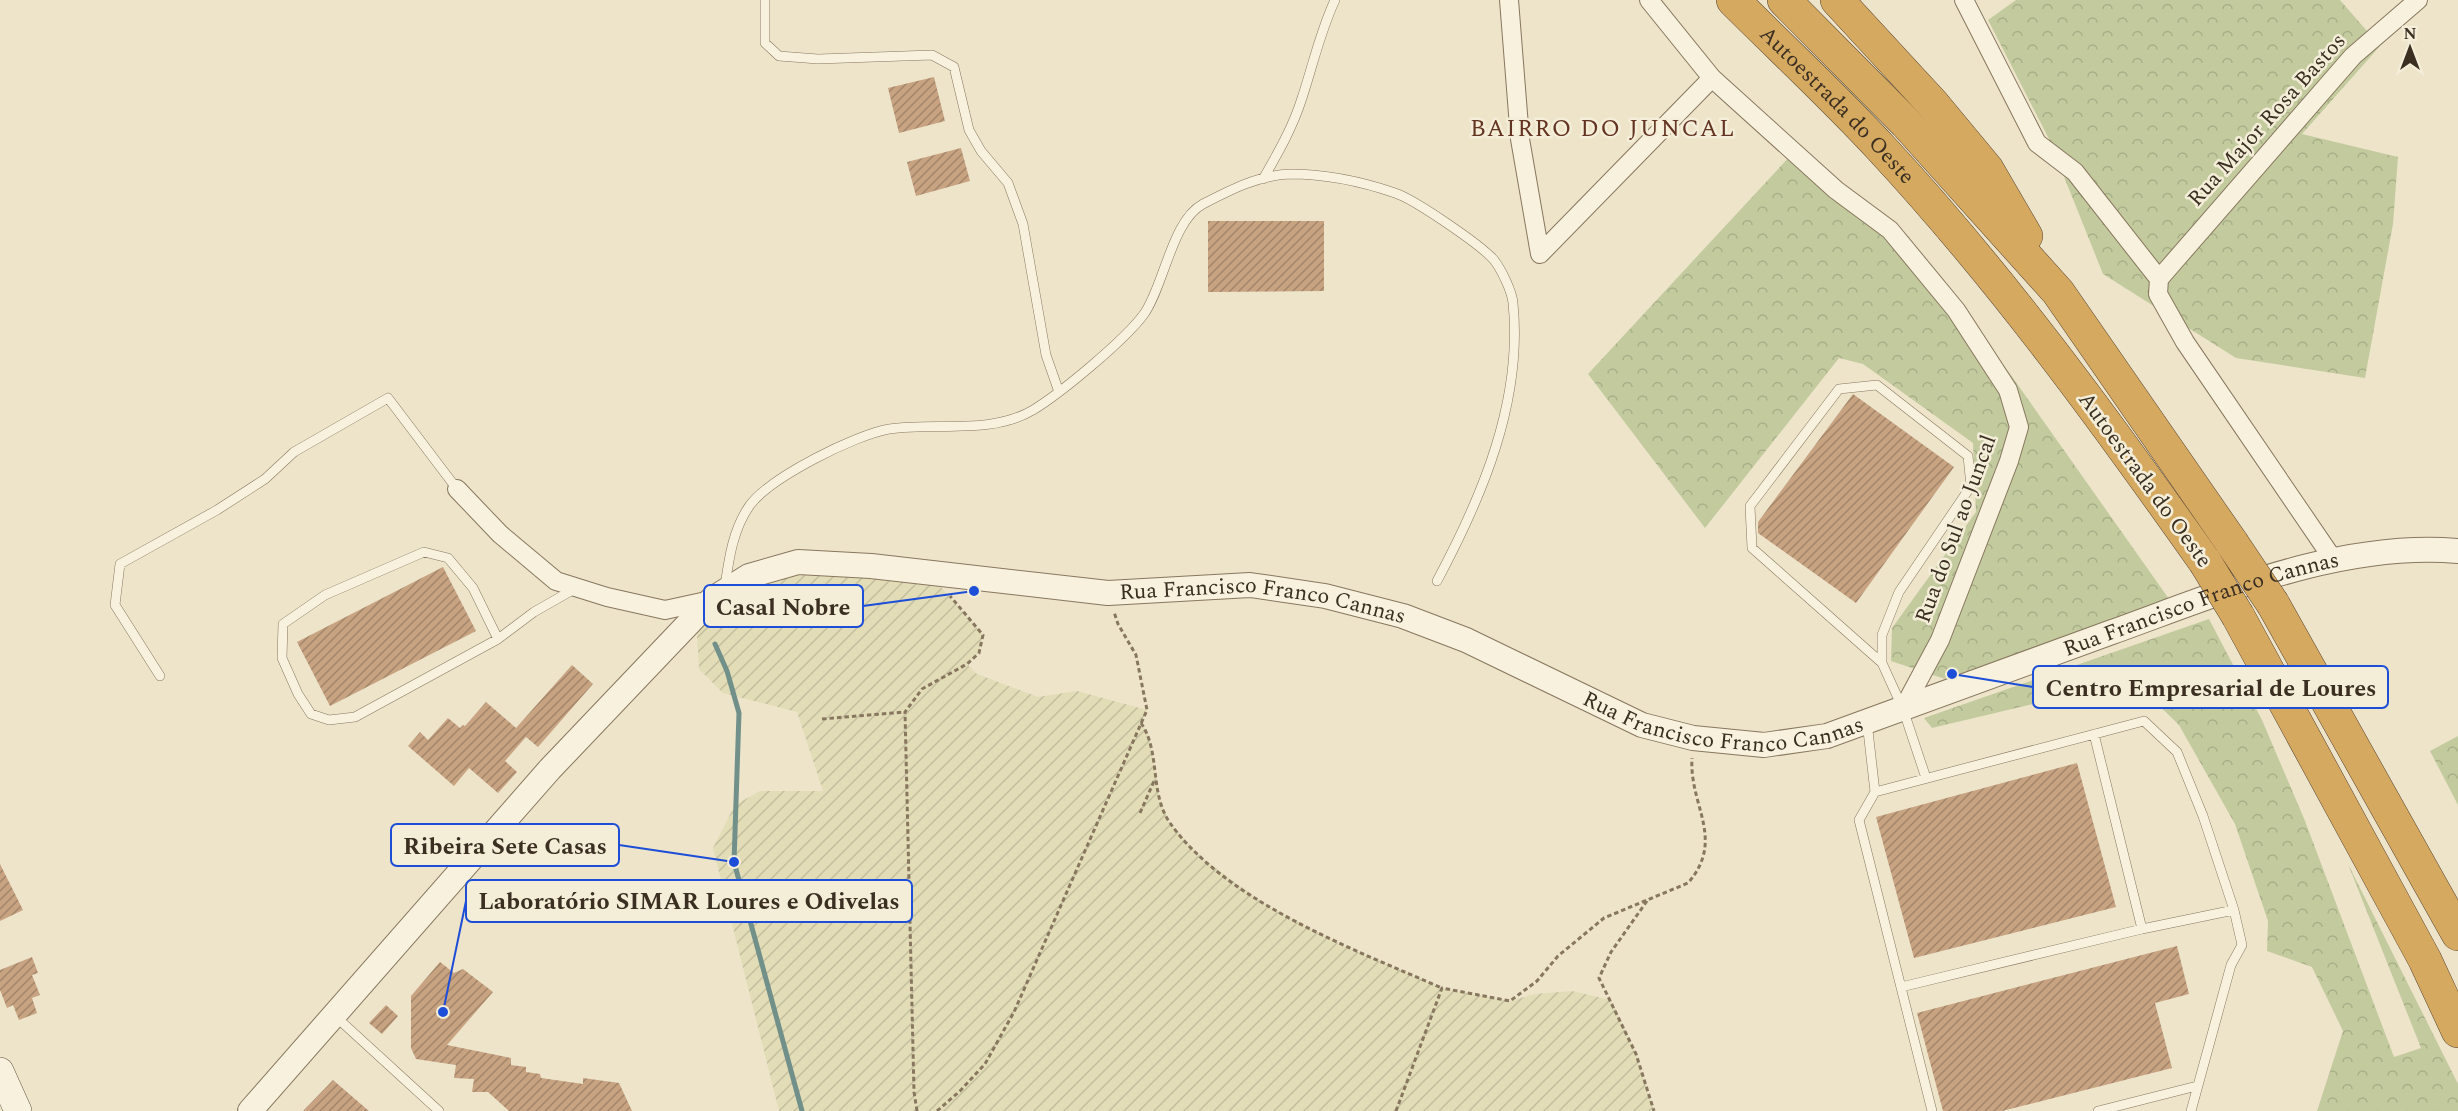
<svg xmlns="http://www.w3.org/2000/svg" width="2458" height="1111" font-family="Spectral,serif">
	<defs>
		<pattern id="farmland-furrows" width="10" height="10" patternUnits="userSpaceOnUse" patternTransform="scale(1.5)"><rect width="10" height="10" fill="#e2ddb7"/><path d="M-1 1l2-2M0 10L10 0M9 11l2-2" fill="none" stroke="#c3be9d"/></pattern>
		<pattern id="forest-crowns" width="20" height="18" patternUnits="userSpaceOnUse" patternTransform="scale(1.5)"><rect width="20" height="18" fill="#c3cb9e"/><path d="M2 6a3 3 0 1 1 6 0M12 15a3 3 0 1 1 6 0" fill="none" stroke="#a8af88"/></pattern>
		<pattern id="building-hatch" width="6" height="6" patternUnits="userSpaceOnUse" patternTransform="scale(1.5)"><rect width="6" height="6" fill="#c8a382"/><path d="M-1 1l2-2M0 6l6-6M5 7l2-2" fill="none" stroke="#a3856a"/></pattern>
	</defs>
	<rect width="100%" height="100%" fill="#ede4ca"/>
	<path fill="url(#farmland-furrows)" d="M798,562L940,586L983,635L979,653L967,664L977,674L1038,697L1077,691L1147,710L1141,723L1149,736L1160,800L1169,822L1202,858L1269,907L1342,945L1442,988L1510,1001L1535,994L1572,991L1611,1000L1636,1054L1654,1111H779L713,848L735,805L760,791H823L797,712L723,693L699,669L696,615Z"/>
	<path fill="url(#forest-crowns)" d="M2016,0H2340L2380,46L2302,134L2398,157L2393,224L2365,378L2236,358L2103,274L2049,139L1988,20Z
		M1792,154L1908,236L2013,378L2169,599L1945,679L1891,661L1892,628L1976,512L1973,443L1863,364L1839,358L1705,528L1588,374Z
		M2209,619L2262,720L2305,821L2394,1057L2421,1048L2348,864L2458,1084V1111H2317L2343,1031L2312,967L2267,951L2268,921L2235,824L2179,725L2133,680L1932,728L1924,718Z
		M2458,736V805L2430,751Z"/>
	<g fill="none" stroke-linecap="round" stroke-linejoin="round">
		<path stroke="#71908a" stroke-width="5" d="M715,644L727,671L739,713L734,862L802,1111"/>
	</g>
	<path fill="url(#building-hatch)" d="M934,77L945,121L899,133L888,88Z
		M961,148L970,181L916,196L907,162Z
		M1208,221H1324V291L1208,292Z
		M1853,394L1954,467L1856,603L1758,533V522Z
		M443,567L476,631L330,706L297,642Z
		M572,665L593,684L538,747L526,737L505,761L517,772L498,793L469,768L454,786L408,746L420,732L428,740L448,718L460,728L463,725L465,726L486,702L516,728Z
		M2077,763L2116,907L1914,958L1876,817Z
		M0,864L23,910L0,921Z
		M2177,946L2189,994L2155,1003L2172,1068L2002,1111H1943L1917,1013Z
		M32,957L38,973L32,975L40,995L32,998L37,1013L19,1020L13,1005L7,1008L0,990V970Z
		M440,962L454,973L463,969L493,992L447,1045L511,1058V1065L526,1067V1072L540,1074L541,1078L583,1084V1078L619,1083L632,1111H509L488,1092H472L474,1079L454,1078L456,1065L416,1059L411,1048V996Z
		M386,1005L398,1016L382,1034L369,1023Z
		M333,1080L369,1111H303Z"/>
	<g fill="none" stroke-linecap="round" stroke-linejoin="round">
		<g stroke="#88775f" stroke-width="10">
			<path id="service" d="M765,0V43L779,56L818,59L932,55L954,67L969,130L981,151L1008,183L1023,224L1046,355L1059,392
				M1263,179C1278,153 1293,127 1302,98C1313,65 1320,32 1335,0
				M725,586C729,558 733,529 750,505C771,477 855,435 889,429C936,422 991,435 1033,410C1061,393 1125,340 1144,314C1164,286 1172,220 1203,204C1230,190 1259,175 1290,174C1324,174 1363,182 1395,193C1414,199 1481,245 1494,260C1501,269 1512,291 1513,303C1523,401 1482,497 1437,581
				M498,639L473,588L448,558L424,552L325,595L283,624L282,658L298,694L311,714L329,720L355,717L498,639L534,612L576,588
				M1882,663L1752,548L1750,506L1839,389L1877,385L1968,456L1971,486L1899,592L1882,635V663L1903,709L1926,778
				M160,676L115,605L120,564L217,510L265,479L294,452L388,398L457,489
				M1867,722L1875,792
				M2094,734L2142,929
				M1901,987L2142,929L2234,910
				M334,1015L439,1111
				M1932,1111L1859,820L1875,792L2144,721L2177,752L2203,816L2234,910L2242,945L2231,965L2191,1111
				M2098,1111L2197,1086"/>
		</g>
		<g stroke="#88775f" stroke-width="20">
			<path id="minor" d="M1509,0L1520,139L1540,254
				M1649,0L1712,78
				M1964,0L2037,143L2075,172L2159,279L2158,294L2185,342L2335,562
				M1540,254L1712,78L1836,190L1890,230L1956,310L2008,390L2019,427L2009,461L1940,640L1903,709
				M2159,279L2353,56L2418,0
				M457,489L500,534L556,581L607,597L665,610L711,600"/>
		</g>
		<g stroke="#88775f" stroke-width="26">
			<g id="tertiary">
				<path id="s1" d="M250,1111L550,769L711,600L749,576L798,562L871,566L1108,593L1250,585L1325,596L1403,616L1466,640L1642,725L1693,738L1764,745L1827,736C1922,702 2017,667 2112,632C2221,593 2340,541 2458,551"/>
			</g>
		</g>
		<g stroke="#6a5842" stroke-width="28">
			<path id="secondary" d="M0,1071L18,1111"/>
		</g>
		<g stroke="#574532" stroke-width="34">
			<g id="motorway">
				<path id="s2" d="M1733,0C1782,49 1834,97 1881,148C2000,276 2104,419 2205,562"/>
				<path d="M1784,0L1906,123L2058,292L2232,543"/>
				<path d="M1837,0L1933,104L1987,169L2026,236"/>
				<path d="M2273,604L2458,934"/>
				<path d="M2238,616L2425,960L2458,1031"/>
			</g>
		</g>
		<path stroke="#88775f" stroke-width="3" stroke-dasharray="4.5 3" stroke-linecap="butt" d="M822,719L905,712
			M1141,723C1161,752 1149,793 1170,823C1226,902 1355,950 1442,988
			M1140,813L1155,779
			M1647,901L1611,952L1599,978L1636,1054L1654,1111
			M917,1111L914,1092L905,712L922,689L967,664L979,653L983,635L950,596
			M937,1111L960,1091L985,1064L1014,1012L1147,710L1136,655L1118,624L1114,612
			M1396,1111L1442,988L1510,1001L1537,981L1558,956L1604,918L1688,883C1726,839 1689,806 1692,758"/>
		<use href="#service" stroke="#f7f1dd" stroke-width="9"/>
		<use href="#minor" stroke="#f7f1dd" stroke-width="18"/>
		<use href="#tertiary" stroke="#f7f1dd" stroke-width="24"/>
		<use href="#secondary" stroke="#f7f1dd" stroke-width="27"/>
		<use href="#motorway" stroke="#d6a961" stroke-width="33"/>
		<g stroke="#574532" stroke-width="34" stroke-linecap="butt">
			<path id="motorway-bridge" d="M2232,543L2273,604
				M2205,562L2238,616"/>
		</g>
		<use href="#motorway-bridge" stroke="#d6a961" stroke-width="33"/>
	</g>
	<g text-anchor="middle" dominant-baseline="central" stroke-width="5" stroke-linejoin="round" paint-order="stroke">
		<g font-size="22" fill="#3a2f21" stroke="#f4eed9">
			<text stroke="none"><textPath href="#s2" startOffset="148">Autoestrada do Oeste</textPath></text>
			<text transform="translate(2267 120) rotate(-48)">Rua Major Rosa Bastos</text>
			<text transform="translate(2145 480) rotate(54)">Autoestrada do Oeste</text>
			<text transform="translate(1956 529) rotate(-70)">Rua do Sul ao Juncal</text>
			<text stroke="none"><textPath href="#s1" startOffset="2242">Rua Francisco Franco Cannas</textPath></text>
			<text stroke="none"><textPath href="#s1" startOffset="1252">Rua Francisco Franco Cannas</textPath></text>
			<text stroke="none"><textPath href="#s1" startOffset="1738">Rua Francisco Franco Cannas</textPath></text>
		</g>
		<g font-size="24" letter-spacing="1.5" fill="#643423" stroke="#f4eed9">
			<text x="1603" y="129">BAIRRO DO JUNCAL</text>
		</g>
	</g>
	<path fill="none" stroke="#1d4ed8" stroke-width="2" d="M974 591L863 606M1952 674L2033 687M734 862L619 845M443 1012L466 901"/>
	<g fill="#1d4ed8" stroke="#f4eed9" stroke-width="2">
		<circle cx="974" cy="591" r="6"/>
		<circle cx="1952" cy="674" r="6"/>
		<circle cx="734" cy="862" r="6"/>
		<circle cx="443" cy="1012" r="6"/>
	</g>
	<g fill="#f4eed9" stroke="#1d4ed8" stroke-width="2">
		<rect x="704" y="585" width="159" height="42" rx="6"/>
		<rect x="2033" y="666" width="355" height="42" rx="6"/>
		<rect x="391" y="824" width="228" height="42" rx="6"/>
		<rect x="466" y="880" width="446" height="42" rx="6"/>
	</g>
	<g font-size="24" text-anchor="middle" font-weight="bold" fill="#3a2f21">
		<text x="783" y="615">Casal Nobre</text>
		<text x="2211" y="696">Centro Empresarial de Loures</text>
		<text x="505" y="854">Ribeira Sete Casas</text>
		<text x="689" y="909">Laboratório SIMAR Loures e Odivelas</text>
	</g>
	<g transform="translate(2410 48)" stroke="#f4eed9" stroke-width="4.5" paint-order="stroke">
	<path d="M0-4.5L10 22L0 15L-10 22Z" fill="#3a2f21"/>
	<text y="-9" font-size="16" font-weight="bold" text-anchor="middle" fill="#3a2f21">N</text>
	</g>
</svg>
